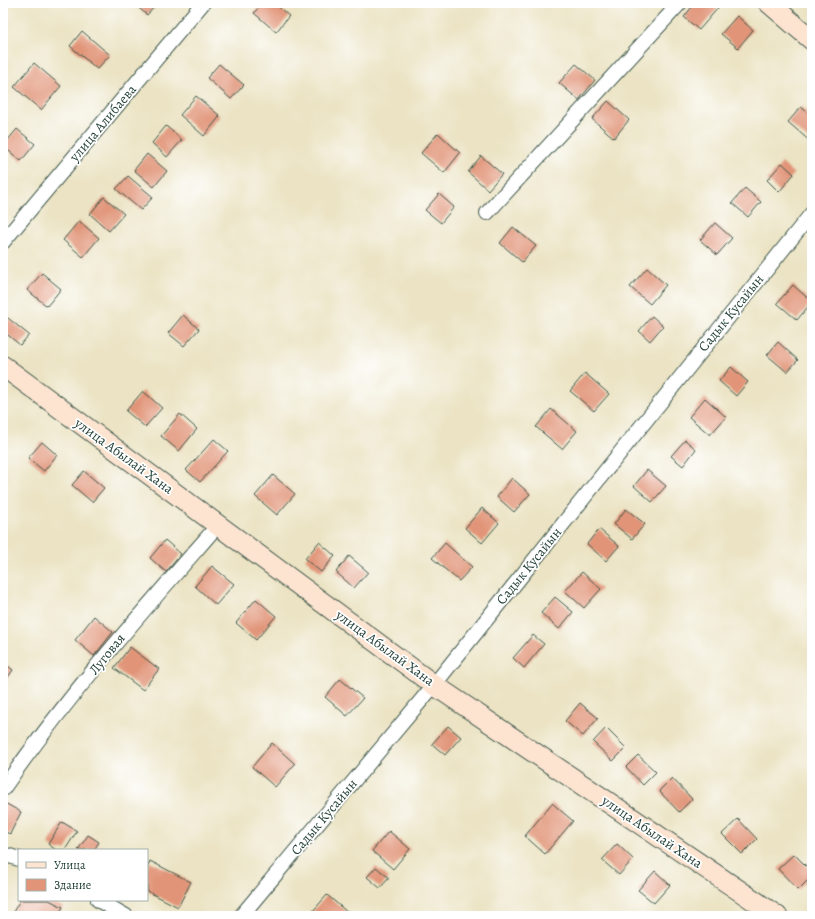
<svg xmlns="http://www.w3.org/2000/svg" width="815" height="919" font-family="Alegreya,serif">
	<rect width="100%" height="100%" fill="#fff"/>
	<filter id="ink" filterUnits="userSpaceOnUse"><feTurbulence type="fractalNoise" baseFrequency=".025" numOctaves="2"/><feDisplacementMap in="SourceGraphic" scale="8" xChannelSelector="R" yChannelSelector="G"/><feConvolveMatrix kernelMatrix="1 2 1 2 8 2 1 2 1" color-interpolation-filters="sRGB"/></filter>
	<filter id="wash" filterUnits="userSpaceOnUse"><feTurbulence type="fractalNoise" baseFrequency=".012" numOctaves="4" result="noise"/><feDisplacementMap in="SourceGraphic" scale="16" xChannelSelector="R" yChannelSelector="G"/><feGaussianBlur stdDeviation="0.9" result="paint"/><feColorMatrix in="noise" values="0 0 0 0 0 0 0 0 0 0 0 0 0 0 0 0 0 1.4 0 .05"/><feComposite in="paint" operator="in"/></filter>
	<g filter="url(#wash)">
		<rect width="100%" height="100%" fill="#ebe3c3"/>
		<g id="blocks">
			<path fill="#e19478" d="M133,3H158L147,15Z
				M262,3H274L289,16L276,32L254,13Z
				M695,3H713L718,8L699,30L684,17Z
				M737,16L753,30L738,48L721,34Z
				M82,31L110,55L97,69L70,46Z
				M34,63L61,86L41,110L14,87Z
				M219,64L244,85L231,99L207,78Z
				M576,64L595,80L579,100L559,83Z
				M196,96L220,116L204,136L180,115Z
				M608,101L629,120L614,138L592,119Z
				M801,107L812,116V143L788,122Z
				M166,126L182,140L167,157L152,143Z
				M17,129L35,144L21,161L3,146Z
				M438,133L460,153L444,173L421,153Z
				M147,154L167,171L154,187L134,170Z
				M481,156L502,174L488,190L468,172Z
				M782,163L794,174L779,192L767,180Z
				M128,176L153,197L141,210L116,189Z
				M745,188L761,202L748,217L732,203Z
				M439,194L454,207L441,223L425,210Z
				M104,197L124,214L109,231L90,214Z
				M79,221L99,238L83,257L63,240Z
				M715,223L732,238L717,255L700,240Z
				M513,227L536,246L522,262L500,243Z
				M647,268L666,285L650,304L630,287Z
				M42,273L61,289L47,306L27,290Z
				M793,285L812,302L797,320L777,303Z
				M3,314L29,335L20,345L3,331Z
				M183,315L199,329L184,346L168,333Z
				M652,316L663,326L650,341L639,331Z
				M778,342L798,360L787,372L767,355Z
				M731,367L748,382L736,396L719,381Z
				M585,373L609,394L594,411L570,391Z
				M143,391L162,408L145,427L126,411Z
				M705,398L726,417L710,435L689,417Z
				M551,409L577,431L562,449L536,427Z
				M180,414L197,429L179,451L161,436Z
				M214,439L228,451L200,482L186,470Z
				M685,440L696,449L683,466L671,456Z
				M42,442L57,455L44,471L28,458Z
				M647,470L666,486L652,502L634,486Z
				M84,471L104,488L92,502L72,485Z
				M273,475L295,494L277,515L255,496Z
				M512,478L530,494L514,512L497,497Z
				M482,508L499,523L482,543L465,528Z
				M626,509L645,524L632,539L614,524Z
				M599,529L619,546L606,561L587,544Z
				M165,540L181,554L166,572L150,558Z
				M319,542L335,556L321,572L305,559Z
				M445,543L472,567L459,581L432,558Z
				M349,556L368,572L354,588L336,572Z
				M212,566L234,584L216,605L195,586Z
				M582,572L601,589L584,608L565,591Z
				M555,597L573,612L559,629L541,613Z
				M256,599L276,616L256,640L236,623Z
				M94,616L113,632L94,656L75,640Z
				M533,635L544,644L524,668L513,658Z
				M130,647L159,669L143,690L114,668Z
				M3,662L13,670L3,684Z
				M340,679L363,698L347,716L325,697Z
				M580,703L598,718L583,736L565,721Z
				M448,726L461,737L445,755L432,744Z
				M606,728L626,748L613,761L593,742Z
				M272,743L295,764L275,787L252,767Z
				M638,755L656,772L643,785L626,767Z
				M672,778L692,799L679,812L659,791Z
				M3,802L21,812L10,834L3,831Z
				M552,803L573,821L545,854L525,836Z
				M738,819L757,839L742,854L722,834Z
				M62,822L77,831L65,850H56L48,844Z
				M389,831L410,849L393,869L372,851Z
				M88,835L99,842L94,850H78Z
				M617,844L633,859L619,875L602,860Z
				M794,854L812,872V876L798,890L778,869Z
				M150,861L191,882L178,907L147,891V868Z
				M376,867L389,878L380,888L367,877Z
				M655,871L670,885L654,903L638,890Z
				M327,895L347,912L343,916H316L312,912Z
				M20,900H49L63,907L58,916H20L13,912Z"/>
		</g>
	</g>
	<g filter="url(#ink)">
		<use href="#blocks" fill-opacity="0" stroke="#3e5649" stroke-width="1"/>
		<g fill="none" stroke-linecap="round" stroke-linejoin="round">
			<g stroke="#3e5649" stroke-width="16">
				<path id="street" d="M487,213L680,3
					M3,242L203,3
					M3,789C67,696 144,610 218,525
					M3,854L19,859
					M98,900L126,916
					M241,916L434,685L812,213"/>
			</g>
			<g stroke="#3e5649" stroke-width="22">
				<path id="secondary" d="M769,3L812,40
					M3,366L434,685L777,916"/>
			</g>
			<use href="#street" stroke="#fff" stroke-width="14"/>
			<use href="#secondary" stroke="#fde4d1" stroke-width="20"/>
		</g>
	</g>
	<g text-anchor="middle" dominant-baseline="central" stroke-width="3.5" stroke-linejoin="round" paint-order="stroke">
		<g font-size="14" fill="#1f3d34" stroke="#fff">
			<text transform="translate(103 123) rotate(-50)">улица Алибаева</text>
			<text transform="translate(731 313) rotate(-51)">Садык Кусайын</text>
			<text transform="translate(124 456) rotate(36)">улица Абылай Хана</text>
			<text transform="translate(529 566) rotate(-51)">Садык Кусайын</text>
			<text transform="translate(385 648) rotate(36)">улица Абылай Хана</text>
			<text transform="translate(107 654) rotate(-51)">Луговая</text>
			<text transform="translate(324 817) rotate(-50)">Садык Кусайын</text>
			<text transform="translate(652 832) rotate(34)">улица Абылай Хана</text>
		</g>
	</g>
	<rect width="815" height="919" fill="none" stroke="#fff" stroke-width="16"/>
	<rect x="18" y="849" width="130" height="52" fill="#ffffff" stroke="#a5b1ae"/>
	<rect x="26" y="862" width="20" height="6" fill="#fde4d1" stroke="#a5b1ae"/>
	<text x="54" y="869" font-size="12" fill="#1f3d34">Улица</text>
	<rect x="26" y="879" width="20" height="12" fill="#e19478" stroke="#a5b1ae"/>
	<text x="54" y="889" font-size="12" fill="#1f3d34">Здание</text>
</svg>
